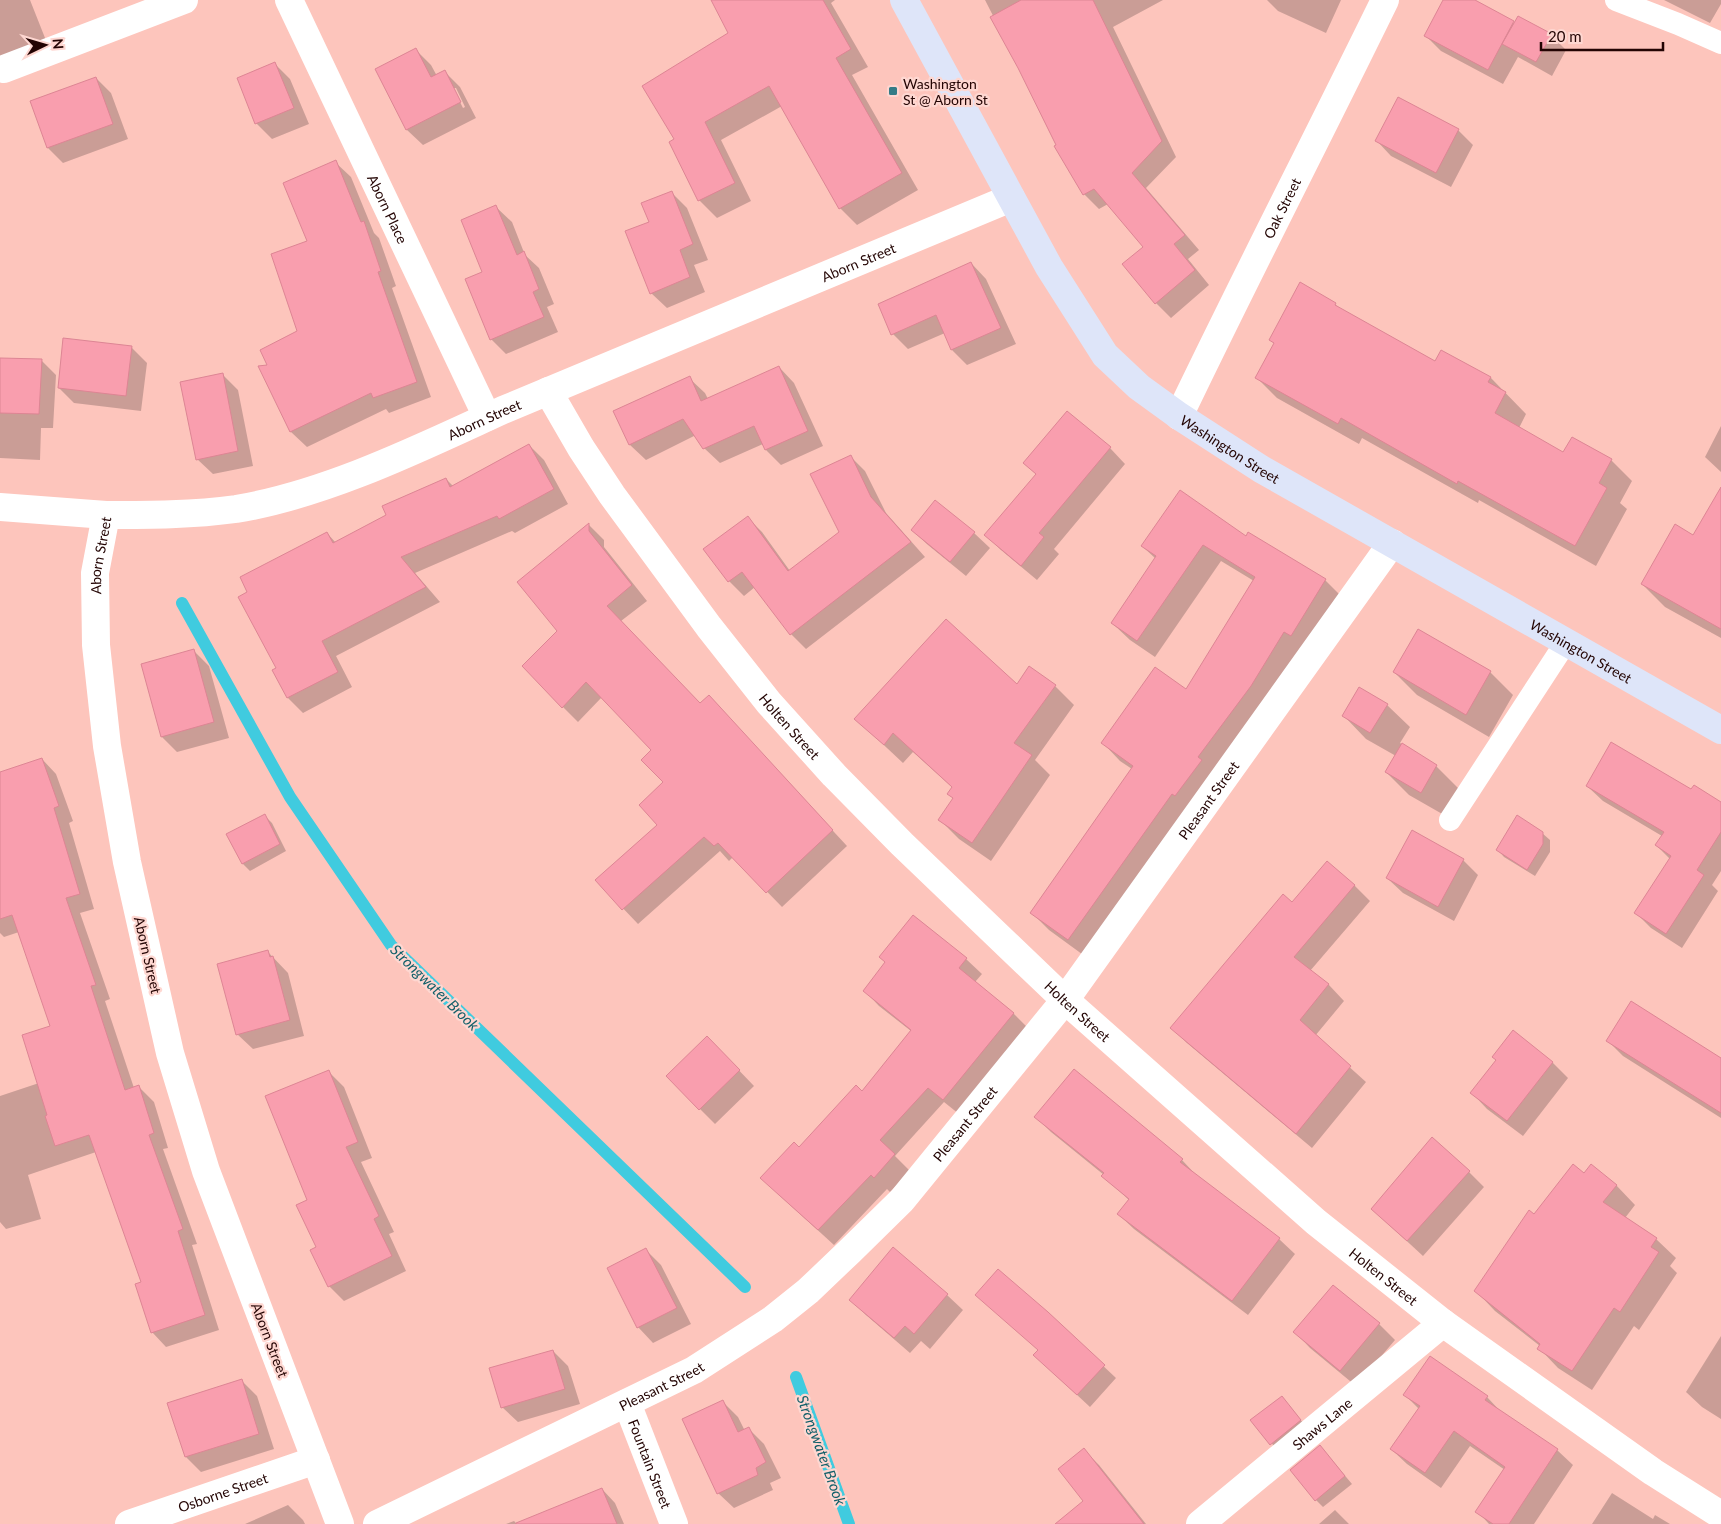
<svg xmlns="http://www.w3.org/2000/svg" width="1721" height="1524" font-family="Lato,sans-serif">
	<rect width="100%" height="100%" fill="#fdc5bc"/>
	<path fill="#0003" fill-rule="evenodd" d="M0,0H30L49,48L0,68Z
		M713,0H835L831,3L868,67L852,75L918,190L857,225L840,208L782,106L721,140L751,201L717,218L699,200L671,142L676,140L729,34Z
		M985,0H1163L1113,27L1176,157L1146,188L1199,250L1188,259L1209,285L1171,318L1156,303L1144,247L1108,204L1099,209L1084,194Z
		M1267,0H1341L1326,33L1278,11Z
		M1445,0H1472L1515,24L1551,35L1566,50L1552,76L1518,57L1503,84L1441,51L1426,36Z
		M1664,0H1721V4L1710,23Z
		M416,50L431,65L437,76L445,72L460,87L476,118L423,145L407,130L377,70ZM453,88H456L465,107L463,108Z
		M275,64L290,79L309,124L272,139L256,123Z
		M96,78L111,93L128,139L63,163L48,148Z
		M1458,130L1473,145L1451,187L1391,156L1376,140Z
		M335,162L351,177L374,233L379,238L396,286L392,288L431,397L389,413L386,409L307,447L291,432L260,367L269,365L299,332Z
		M671,192L687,208L708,260L694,265L705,292L667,308L651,293L650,223Z
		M496,207L512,222L525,255L539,268L554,304L547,307L558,332L506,354L491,339L484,272Z
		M971,263L986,279L1016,344L967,365L952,350L945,333L908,349L893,334Z
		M1335,304L1341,310L1435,363L1491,378L1526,414L1519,428L1564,454L1572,439L1611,460L1632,481L1620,503L1627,509L1596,566L1479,500L1478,503L1362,438L1359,444L1277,398L1256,377L1275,344L1270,340Z
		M131,347L147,363L141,411L74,403L59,388Z
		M0,359L41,360L56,375L53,428H41L40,460L0,458Z
		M779,367L794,383L823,446L781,465L766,450L763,444L720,463L704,448L696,435L646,460L630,445L615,412L689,378L705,393L708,399Z
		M223,375L238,390L253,466L213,474L197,459Z
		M1067,412L1110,448L1125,464L1054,549L1059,554L1037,580L1001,550L986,535L1037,475L1024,463Z
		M1721,426V472L1705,457Z
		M529,445L544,460L568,504L515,533L512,531L415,573L440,602L336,656L352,687L303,713L288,698L274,671L278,669L249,592L327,533L336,543L387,516L446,479L454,487Z
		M850,456L865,471L886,513L925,557L806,649L791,634L755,587L744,596L729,581L705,550L748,518L762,532L790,571L840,532Z
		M1721,514V638L1665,607L1642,584Z
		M589,525L604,540V547L647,601L621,621L700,705L723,712L847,846L782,907L733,857L729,861L720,851L638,924L596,880L658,825L665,782L653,750L602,697L578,722L563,707L558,632Z
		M912,530L974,533L990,548L966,576L928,545Z
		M1246,538L1325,580L1343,598L1086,957L1049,930L1031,912L1132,769L1120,761L1103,743L1186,691L1254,581L1221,561L1155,657L1130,640L1112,623L1156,559L1142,546Z
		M194,651L209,666L229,738L177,752L162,737Z
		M1394,672H1490L1513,695L1489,737L1417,695Z
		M1017,686H1055L1074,705L1035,760L1050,775L991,861L959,839L940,820L954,799L953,788L913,752L903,763L856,719Z
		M1387,705L1410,727L1400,743L1436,766L1459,789L1444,815L1409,795L1386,772L1396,756L1366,739L1344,716Z
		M42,759L56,774L73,821L69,823L94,909L80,913L110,999L105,1001L134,1088L139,1087L154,1102L168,1148L163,1149L197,1244L192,1245L219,1330L166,1347L152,1332L143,1282L96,1152L28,1175L41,1219L6,1229L0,1222V1096L39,1083L51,1027L19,932L4,937L0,933V774Z
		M1587,786L1692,790L1721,804V871L1712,885L1718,891L1682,948L1651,928L1636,913L1670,859L1656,845L1662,836L1603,801Z
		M265,816L272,823L286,851L250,871L243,864L228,835Z
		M1542,833L1550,840V852L1535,876L1504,857L1497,849Z
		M1463,860L1478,875L1454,921L1403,893L1387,878Z
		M1327,863L1355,886L1370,901L1310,971L1329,985L1344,1001L1315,1036L1366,1082L1312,1148L1187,1043L1172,1028L1293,904Z
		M914,916L966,959L982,974L975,982L1014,1014L1029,1029L959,1114L944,1102L895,1156L910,1171L890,1192L887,1189L834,1245L777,1193L799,1148L862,1092L911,1031L879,1006L864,990L886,963Z
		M267,951L288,973L304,1036L253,1049L237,1034Z
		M707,1037L754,1086L715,1124L667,1076Z
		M1608,1041L1721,1060V1118L1623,1056Z
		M1497,1060L1552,1062L1568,1078L1523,1136L1487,1109L1472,1093Z
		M329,1072L344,1087L372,1158L361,1162L394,1232L389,1234L406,1271L344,1301L329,1286L318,1247L309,1200Z
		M1036,1117L1182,1160L1197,1176L1279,1239L1295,1254L1248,1315L1134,1229L1118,1214L1129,1200L1103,1176L1104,1175L1051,1132Z
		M1469,1172L1484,1187L1423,1256L1372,1209Z
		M1584,1174L1616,1185L1635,1205L1625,1218L1656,1239L1676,1258L1670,1266L1677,1273L1639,1330L1634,1326L1592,1390L1558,1368L1539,1348L1540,1346L1495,1311L1476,1291L1534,1215Z
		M646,1250L661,1265L691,1324L653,1343L638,1327Z
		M1333,1287L1379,1324L1395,1340L1356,1386L1310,1348L1295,1332Z
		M947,1295L963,1310L930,1349L921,1341L910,1353L866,1315L851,1300Z
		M1047,1313L1116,1378L1090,1407L1048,1368L1039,1351Z
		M1721,1336V1419L1702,1407L1686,1392Z
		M553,1351L568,1366L580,1404L518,1422L502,1407Z
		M1430,1358L1487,1397L1502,1413L1557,1450L1573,1465L1534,1524H1489L1477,1511L1505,1470L1470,1446L1441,1488L1407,1464L1391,1449L1419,1409L1405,1395Z
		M242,1381L257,1396L274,1449L201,1472L186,1457Z
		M723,1402L738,1417L745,1431L749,1429L764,1444L781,1478L770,1483L773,1490L734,1508L718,1493Z
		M1289,1405L1307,1428L1279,1452L1252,1420Z
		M1320,1446L1352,1484L1323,1507L1316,1500Z
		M1084,1450L1099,1465L1146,1524H1080L1085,1501Z
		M602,1489L615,1503L624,1524H506L514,1521L517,1524Z
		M1612,1493L1653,1519L1655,1515L1670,1524H1592Z
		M288,1505L303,1520L305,1524H245Z
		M1335,1510L1349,1524H1319Z"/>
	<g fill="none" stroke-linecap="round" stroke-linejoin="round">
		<path stroke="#40cbdf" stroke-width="12" d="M182,603L290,797L391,945L745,1287
			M796,1377L849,1524"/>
	</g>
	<path fill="#f99eae" stroke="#dd8594" d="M711,0H823L851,49L836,58L902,173L839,209L769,86L705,122L735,183L698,201L669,142L674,139L642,86L728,33Z
		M1021,0H1093L1162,141L1132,173L1185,235L1174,244L1195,270L1155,304L1122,264L1143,247L1094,189L1083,195L1054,146L1056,145L1018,68L990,17Z
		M1443,0H1475L1514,21L1488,70L1424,36Z
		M1518,16L1552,34L1536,62L1502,44Z
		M416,48L431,77L445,70L461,102L406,130L375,69Z
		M275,62L294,108L255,124L237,78Z
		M96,77L113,124L47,148L30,101Z
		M1398,97L1459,129L1436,173L1375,141Z
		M336,160L361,222L364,221L381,271L378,272L417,382L373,398L371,393L290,432L258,366L267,365L260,350L297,331L271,254L307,241L283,183Z
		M672,191L693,244L680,250L690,277L650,294L625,231L649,222L641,203Z
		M496,205L517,255L524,251L539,289L533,292L544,317L490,340L465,279L482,272L461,220Z
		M971,262L1001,328L951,350L936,315L891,335L878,304Z
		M1300,282L1336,303L1335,305L1435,361L1441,350L1491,377L1488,382L1506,392L1495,413L1563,452L1572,437L1612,459L1599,483L1607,488L1575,546L1458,481L1457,484L1341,418L1338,424L1255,378L1274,343L1269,340Z
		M63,338L132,346L126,396L58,388Z
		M0,358L42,359L39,414L0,413Z
		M779,366L808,431L765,450L754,426L703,449L683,419L629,445L613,411L690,376L701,401Z
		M223,373L238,451L196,460L180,382Z
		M1067,411L1111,447L1039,533L1044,537L1021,566L984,535L1036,474L1023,463Z
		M529,444L554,489L499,519L497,516L401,557L426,587L322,641L338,672L287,698L272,670L276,668L238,597L247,592L240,577L327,532L333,543L386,515L382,506L446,478L450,487Z
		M851,455L871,497L911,542L790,635L742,572L728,582L703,549L748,516L788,571L839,532L810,474Z
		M1721,487V629L1641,584L1675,524L1693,535Z
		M1180,490L1246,536L1248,532L1326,579L1291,636L1284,632L1251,686L1198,757L1202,760L1175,796L1172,794L1068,940L1030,913L1133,766L1101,743L1155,667L1186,689L1255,577L1203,545L1137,641L1111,623L1156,556L1141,546Z
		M935,500L975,532L950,562L911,530Z
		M589,523V531L632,585L607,606L700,703L709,695L833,830L766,893L718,843L714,846L704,837L622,910L595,880L657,825L639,805L663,782L641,760L651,750L586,682L562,708L522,666L557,631L517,582Z
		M946,619L1017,684L1029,666L1056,685L1014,743L1032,755L972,843L938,820L953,798L947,794L952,787L893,733L884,745L854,719Z
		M1418,629L1491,671L1466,715L1393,672Z
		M194,649L214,722L161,737L141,664Z
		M1359,687L1388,704L1370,733L1342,716Z
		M1611,742L1691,789L1694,785L1721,802V832L1697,870L1704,875L1666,934L1634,913L1671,856L1655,845L1664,832L1586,786Z
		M1402,743L1437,765L1421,793L1385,772Z
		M42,758L59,806L54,808L80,894L66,898L96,985L91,986L125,1090L139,1085L154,1133L149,1135L183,1229L178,1231L205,1315L151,1333L135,1284L141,1282L89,1135L55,1146L45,1116L47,1115L22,1035L50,1026L12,915L0,919V772Z
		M265,814L280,844L242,864L226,834Z
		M1517,815L1543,832V844L1527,870L1496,850Z
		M1412,830L1464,859L1438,907L1386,878Z
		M1327,861L1355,885L1294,957L1329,984L1300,1020L1351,1066L1296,1134L1170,1028L1283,894L1292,902Z
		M913,915L967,958L959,968L1014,1013L943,1100L928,1088L880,1140L895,1154L874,1178L871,1175L818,1230L760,1178L794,1142L799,1147L856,1085L862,1091L911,1030L863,991L885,962L879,957Z
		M268,950L270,957L273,956L290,1020L236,1035L217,964Z
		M1631,1001L1721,1058V1113L1606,1041Z
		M1513,1030L1553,1062L1507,1121L1470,1093L1496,1060L1492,1057Z
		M707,1036L740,1070L699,1110L666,1076Z
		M1074,1069L1183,1159L1180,1162L1280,1238L1232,1301L1117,1214L1129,1199L1101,1176L1104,1173L1034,1117Z
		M329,1070L358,1142L346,1147L379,1216L374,1219L392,1256L328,1287L310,1250L316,1247L296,1205L307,1200L265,1096Z
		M1432,1137L1470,1171L1407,1241L1371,1209Z
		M1573,1164L1584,1173L1591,1164L1617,1185L1603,1202L1657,1238L1651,1247L1659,1252L1620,1312L1614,1308L1572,1371L1537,1349L1540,1344L1474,1291L1529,1210L1534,1214Z
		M893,1247L948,1294L914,1334L905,1326L894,1338L849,1300Z
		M646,1248L677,1308L637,1328L607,1268Z
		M998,1269L1048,1312L1105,1365L1077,1395L1033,1355L1038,1350L975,1295Z
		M1333,1285L1380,1323L1340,1371L1293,1332Z
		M553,1350L565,1389L501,1408L489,1368Z
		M1430,1356L1488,1396L1485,1400L1558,1449L1509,1524H1493L1475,1512L1505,1467L1454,1431L1425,1473L1390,1449L1420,1406L1403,1395Z
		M242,1379L259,1434L185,1457L167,1403Z
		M1282,1396L1301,1420L1270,1445L1250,1420Z
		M723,1400L738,1432L749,1427L766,1462L756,1468L758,1475L717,1494L682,1419Z
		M1320,1445L1345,1476L1315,1501L1290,1470Z
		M1084,1448L1144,1524H1055L1083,1501L1058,1469Z
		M602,1488L617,1524H516V1523Z"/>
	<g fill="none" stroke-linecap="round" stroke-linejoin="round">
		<path stroke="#fff" stroke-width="22" d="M1616,0L1678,24L1721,43
			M1450,820L1566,642"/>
		<g stroke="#fff" stroke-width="28">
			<path id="s1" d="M289,0L487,417"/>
			<path d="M4,69L184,0"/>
			<path id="s2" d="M548,391L581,448L612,495L709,627L769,703L834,775L902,844L1065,1000L1316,1222L1443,1323L1653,1472L1721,1515"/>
			<path id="s3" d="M1179,416C1246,276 1317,139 1385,0"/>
			<path id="s4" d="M627,1403L674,1524"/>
			<path id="s5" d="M129,1524L316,1460"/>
			<path id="s6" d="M377,1524L694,1370L773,1319L808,1291L850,1251L902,1200L1065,1000L1392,543"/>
			<path id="s7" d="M1200,1524L1443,1323"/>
		</g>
		<g stroke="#fff" stroke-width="28">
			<path d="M0,507L106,515"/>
			<path id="s8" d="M340,1524L206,1171L170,1053L127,862L107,746L96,645L95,573L106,515C149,515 193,515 236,509C327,494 420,448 503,410L1011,198"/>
		</g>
		<path stroke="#dee5f9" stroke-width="28" id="s9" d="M904,0L1049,267L1105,355L1139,387L1179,416L1261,469L1721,730"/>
	</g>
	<rect fill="#347b86" stroke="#fed7d1" stroke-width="2" x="888" y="86" width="10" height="10" rx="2.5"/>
	<g text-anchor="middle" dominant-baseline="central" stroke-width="4.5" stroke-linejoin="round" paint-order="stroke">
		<g font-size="14" fill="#230403" stroke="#fed7d1" text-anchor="start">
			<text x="903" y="83">Washington<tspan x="903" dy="16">St @ Aborn St</tspan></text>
		</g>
		<g font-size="14" fill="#230403" stroke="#fed7d1">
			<text stroke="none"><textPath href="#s3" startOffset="232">Oak Street</textPath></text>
			<text stroke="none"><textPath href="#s1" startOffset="231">Aborn Place</textPath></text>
			<text stroke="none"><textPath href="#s8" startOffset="1848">Aborn Street</textPath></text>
			<text stroke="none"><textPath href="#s8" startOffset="1442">Aborn Street</textPath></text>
			<text stroke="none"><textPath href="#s9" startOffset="565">Washington Street</textPath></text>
			<text stroke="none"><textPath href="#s8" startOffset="1006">Aborn Street</textPath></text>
			<text stroke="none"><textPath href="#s9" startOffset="970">Washington Street</textPath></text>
			<text stroke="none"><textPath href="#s2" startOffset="414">Holten Street</textPath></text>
			<text stroke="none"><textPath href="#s6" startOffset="1126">Pleasant Street</textPath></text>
			<text transform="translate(148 955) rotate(77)">Aborn Street</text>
			<text stroke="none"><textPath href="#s2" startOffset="819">Holten Street</textPath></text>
			<text stroke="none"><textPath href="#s6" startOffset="721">Pleasant Street</textPath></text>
			<text stroke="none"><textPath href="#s2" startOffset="1224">Holten Street</textPath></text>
			<text transform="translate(270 1340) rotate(69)">Aborn Street</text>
			<text stroke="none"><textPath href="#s6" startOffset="316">Pleasant Street</textPath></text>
			<text stroke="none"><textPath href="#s7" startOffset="158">Shaws Lane</textPath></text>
			<text stroke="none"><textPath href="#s4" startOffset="65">Fountain Street</textPath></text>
			<text stroke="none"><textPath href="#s5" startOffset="99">Osborne Street</textPath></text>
		</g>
		<g font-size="15" font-style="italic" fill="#125f69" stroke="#fed7d1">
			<text transform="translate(435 987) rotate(44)">Strongwater Brook</text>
			<text transform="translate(822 1450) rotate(70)">Strongwater Brook</text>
		</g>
	</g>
	<g transform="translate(45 45) rotate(85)" stroke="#fed7d1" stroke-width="4" paint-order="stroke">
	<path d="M0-4L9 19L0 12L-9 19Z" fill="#230403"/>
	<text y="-8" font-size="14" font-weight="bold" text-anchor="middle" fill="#230403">N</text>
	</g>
	<path d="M1541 42v8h122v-8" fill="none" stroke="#230403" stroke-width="2.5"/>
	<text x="1548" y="42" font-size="15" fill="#230403" stroke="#fed7d1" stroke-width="4" paint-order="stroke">20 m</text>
</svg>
